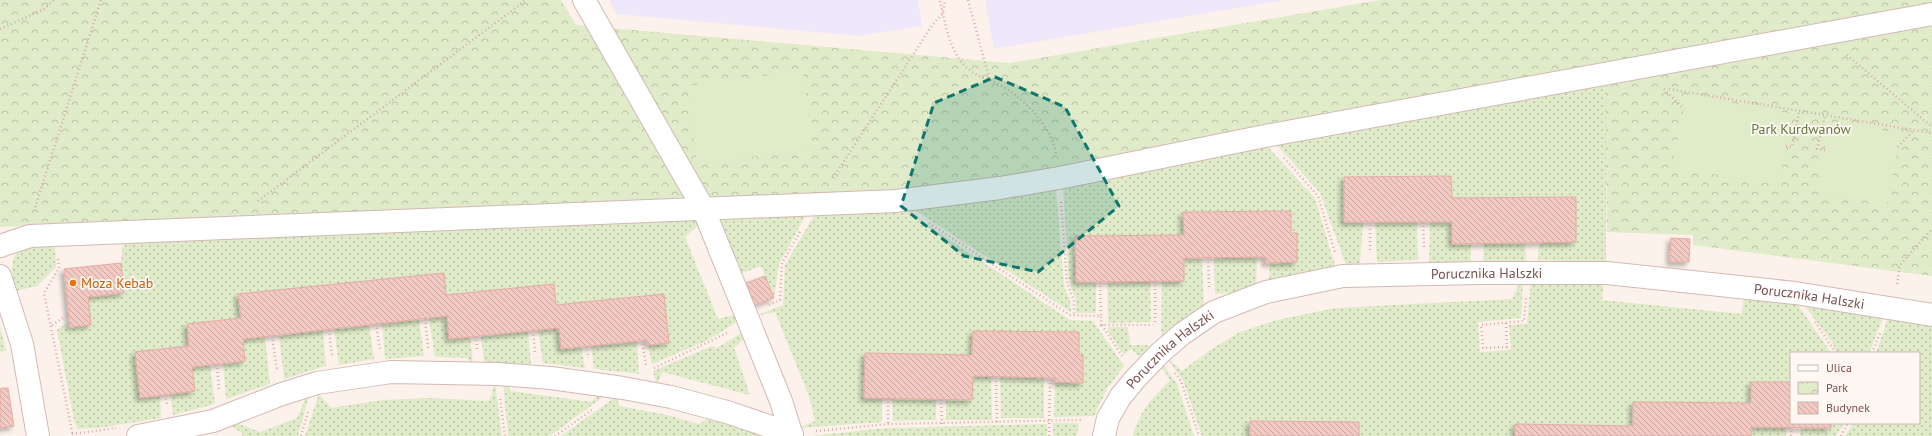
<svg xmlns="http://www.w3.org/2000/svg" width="1932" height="436" font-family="'PT Sans',sans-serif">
	<defs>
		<pattern id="grass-dots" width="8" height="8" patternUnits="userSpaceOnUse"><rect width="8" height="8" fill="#dfebc9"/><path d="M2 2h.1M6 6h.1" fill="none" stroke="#bac1a5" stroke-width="1.8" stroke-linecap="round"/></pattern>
		<pattern id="park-crowns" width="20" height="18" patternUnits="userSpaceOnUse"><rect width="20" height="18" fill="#dfebc9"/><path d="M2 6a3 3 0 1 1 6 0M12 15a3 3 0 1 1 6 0" fill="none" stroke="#bac1a5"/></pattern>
		<pattern id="building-back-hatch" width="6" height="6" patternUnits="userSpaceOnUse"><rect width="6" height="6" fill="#f2cac3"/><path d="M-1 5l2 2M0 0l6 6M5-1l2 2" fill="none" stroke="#c9a7a1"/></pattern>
		<filter id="shadow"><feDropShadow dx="-3.5" dy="3.5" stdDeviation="2" flood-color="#0004"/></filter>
	</defs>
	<rect width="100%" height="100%" fill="#fdf2eb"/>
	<path fill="#efe8fa" d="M609,0H918L922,26L859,36L616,14Z
		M985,0H1286L994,49Z"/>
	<path fill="url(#grass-dots)" d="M1606,81V262L1538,260L1539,243L1576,242V197L1452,198L1451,176L1344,177V222L1363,223L1360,264L1346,265L1320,193L1276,144Z
		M1266,145L1315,198L1336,269L1269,282L1270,262H1297V233H1291V211L1184,212V235L1075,236L1076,282H1096V313H1076V300L1069,281L1063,187Z
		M1056,188L1064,286L1070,300L1071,312L910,207Z
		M905,210L1070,320L1093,321L1124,366L1107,389L1094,416L1054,417L1055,382L1083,383V355H1079V332L973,331L972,355L865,353L864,398H882V422L799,428L815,421L809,396L775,312L756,316L783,305L785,265L815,214Z
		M806,215L779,264L774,298L761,266L739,274L719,221L722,218Z
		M698,220L699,225L685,237L718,319L737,314L739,321L706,341L652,364L648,345L669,343L664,294L556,305L553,284L446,295L444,273L238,295L241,318L187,324L189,346L160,395L161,418L98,428L78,429L74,421L57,330L67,323L68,328L91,325L88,297L124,293L121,263L123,242Z
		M1375,222H1417L1418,260L1377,262Z
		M1430,222H1452V243H1471L1470,268H1429Z
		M1484,243H1525L1526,263L1483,264Z
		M55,245L56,267L37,286L15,291C12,278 7,252 26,247C35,244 46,245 55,245Z
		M1257,257L1256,291L1215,294L1214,258Z
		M1184,258L1202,259L1204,310L1161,340L1162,281H1184Z
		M1521,280L1523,282L1521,318L1478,322L1480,352L1511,350L1509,325L1527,324L1531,280L1604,281L1602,300L1742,314L1744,296L1796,302L1831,353H1791V382H1751V403L1633,402V426L1515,424V436H1359V422L1251,421L1250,436H1202L1183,380L1167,358L1182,371L1210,350L1240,332L1277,320L1335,308L1512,299Z
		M1150,281L1151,322L1108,323L1107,282Z
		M1802,302L1884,315L1869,353H1837L1832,342Z
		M1889,315L1932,323V436H1845L1853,423H1919V353H1876Z
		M447,316L450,339L470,337L473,363H471L467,358L435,357L429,318Z
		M419,319L424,356L385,359L382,323Z
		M369,325L374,359L339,365L334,329Z
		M0,327L6,350L0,353Z
		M1108,327H1128L1130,345H1148L1150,350L1141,358L1131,349L1124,355L1108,331Z
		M559,328L581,346L585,368L543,363L538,330Z
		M323,330L326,366L284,379L279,336Z
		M528,331L531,365L484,362L481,336Z
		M744,331L745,338L734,348L750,395L662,372L657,386L653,371L712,346L717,348Z
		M265,337L270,384L226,399L223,364L245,361L243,339Z
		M637,341L639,374L594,369L591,346Z
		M1163,364L1177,384L1194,436H1133C1141,408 1151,400 1170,380L1160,365Z
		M210,365L215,404L173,415L170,394L194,391L192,367Z
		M973,376L991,377L992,420H946V399L972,400Z
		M1000,377H1044V418H1001Z
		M495,383L502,436H305L319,394L331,408L382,400L430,398L489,401Z
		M503,383H508L510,391L592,402L599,393L607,394L550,436H508Z
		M309,396L298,436H242V433L230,425L234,422L260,432L297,418L306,397Z
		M617,396L619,406L667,415L699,424L711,416L762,436H561Z
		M892,398L936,399V420L893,421Z
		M1053,423H1079L1077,436H1053Z
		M1831,423H1844L1836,436H1800L1801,428H1831Z
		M1047,424V436H811L885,428Z
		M1751,427L1786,428V436H1751Z"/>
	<path fill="url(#park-crowns)" d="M0,0H561L576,25L1010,63L1381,0H1932V276L1693,245V235L1607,232L1605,62L1030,174L864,194L0,227Z"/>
	<path fill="#dfebc9" d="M803,71L813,149L697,164L687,86Z
		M1687,95L1792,114L1779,185L1672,167Z
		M1830,122L1901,133L1887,205L1816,192Z"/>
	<path fill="url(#building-back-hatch)" stroke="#e5aca3" filter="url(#shadow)" d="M1451,176L1452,198L1576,197V242L1452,244V222H1344V177Z
		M1291,211V233H1297V262L1266,263V257H1262L1184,258V281L1076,282L1075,236L1184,235L1183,212Z
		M1671,238L1690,239L1689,262H1670Z
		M121,263L124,293L88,297L91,325L70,327L64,269Z
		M444,273L446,295L554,284L556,305L664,294L669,343L648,345V340L561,349L559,328L449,339L447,316L243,339L245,361L192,367L195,391L140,398L135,352L189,346L187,324L241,318L238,294Z
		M765,276L774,298L755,305L746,283Z
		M973,331L1079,332V355H1083V383L1055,382V378L973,376L972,400L864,398L865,353L972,355Z
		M1751,382H1791V423H1831V428L1751,427V436H1515V424L1633,426V402L1751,403Z
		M2,388H8L14,426L0,428V389Z
		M1250,421L1359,422V436H1250Z"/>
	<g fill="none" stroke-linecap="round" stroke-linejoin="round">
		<g stroke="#d2b9b3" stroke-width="24">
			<path id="pedestrian" d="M584,0L703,208
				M127,232L896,201L1000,188L1059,178L1265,136L1932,14"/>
		</g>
		<g stroke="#d2b9b3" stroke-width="24">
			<g id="minor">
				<path d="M703,208L781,401L792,436"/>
				<path d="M0,246L30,236L127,232"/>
				<path d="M0,276L22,344L38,436"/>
				<path d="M138,436L213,421L282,394L317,383L391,372L497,374L551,378L623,388L671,397L727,412L792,434"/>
				<path id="s1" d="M1104,436L1108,418L1121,396L1136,378L1160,353L1182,334L1214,312L1266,292L1343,276L1479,273H1607L1795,293L1932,315"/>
			</g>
		</g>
		<path stroke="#d8aca5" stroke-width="2.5" stroke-dasharray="1 3" stroke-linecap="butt" d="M968,0L990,81
			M940,1C945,22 949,50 965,66C975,76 987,79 1000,85C1023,97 1052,127 1056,154
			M0,29L44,9L54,0
			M1847,55L1932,127
			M1664,89L1684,109
			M1669,89L1932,133
			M1786,146L1792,147L1799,112
			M1898,147L1913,131
			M1825,150L1817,149L1825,116
			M1284,158L1318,196L1335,253
			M833,178L933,24L943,13L945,0
			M258,201L526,0
			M1061,202L1067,283L1074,301V316
			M34,211L101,0
			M1423,222L1424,249
			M929,223L1070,315L1101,316V325H1153
			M1370,250V223
			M1262,257L1263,267
			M1208,258L1209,287
			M58,259L59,268L44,293L73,436
			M1155,281V323
			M1100,282L1101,316
			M1897,284L1900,265L1932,229
			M769,305L780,300L782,263L801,230
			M425,319L428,348
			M1815,322L1836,353
			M1506,323L1507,347L1483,348L1481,325L1524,321L1526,297
			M376,324L380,349
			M52,325L66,316
			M1102,325L1122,356
			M329,330L332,356
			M533,331L535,353
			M272,336L277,370
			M476,336L477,350
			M642,340L646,366
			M587,346L588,358
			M1872,353L1881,331
			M217,364L219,391
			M654,368L727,333
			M1175,373L1181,381L1199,436
			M996,377L997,422
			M165,395L167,404
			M888,398V424
			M500,399L505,436
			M941,399L942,424
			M816,431L888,424L1082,420
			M72,434L116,428
			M301,436L308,412
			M555,436L592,410
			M1049,436L1050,377
			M1791,436L1792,428
			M1841,436L1848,423"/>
		<use href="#pedestrian" stroke="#fff" stroke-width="22"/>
		<use href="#minor" stroke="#fff" stroke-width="22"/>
	</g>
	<path fill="#0f766e" fill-opacity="0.2" stroke="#0f766e" stroke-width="3" stroke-dasharray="8 5" stroke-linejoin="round" d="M995,77L1065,107L1119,206L1038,272L964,256L901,206L934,103Z"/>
	<circle fill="#e8710a" stroke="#fff7f2" stroke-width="1.5" cx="73" cy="283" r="4"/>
	<g text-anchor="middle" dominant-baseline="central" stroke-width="3.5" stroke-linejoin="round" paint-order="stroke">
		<g font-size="14" fill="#5f7941" stroke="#fff7f2">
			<text x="1801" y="129">Park Kurdwanów</text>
		</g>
		<g font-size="14" fill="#79524d" stroke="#fff7f2">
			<text stroke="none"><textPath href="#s1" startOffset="448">Porucznika Halszki</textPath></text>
			<text stroke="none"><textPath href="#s1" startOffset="772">Porucznika Halszki</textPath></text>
			<text stroke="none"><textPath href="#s1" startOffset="112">Porucznika Halszki</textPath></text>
		</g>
		<g font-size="14" fill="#c56008" stroke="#fff7f2" text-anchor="start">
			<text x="81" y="283">Moza Kebab</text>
		</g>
	</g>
	<rect x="1790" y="352" width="130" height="72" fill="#fff7f2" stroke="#c9b5b0"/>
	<rect x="1798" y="365" width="20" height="6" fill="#ffffff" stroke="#c9b5b0"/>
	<text x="1826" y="372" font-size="12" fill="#79524d">Ulica</text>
	<rect x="1798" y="382" width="20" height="12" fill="url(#park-crowns)" stroke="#c9b5b0"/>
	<text x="1826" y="392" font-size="12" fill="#79524d">Park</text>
	<rect x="1798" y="402" width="20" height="12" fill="url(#building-back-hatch)" stroke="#c9b5b0"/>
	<text x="1826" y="412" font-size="12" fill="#79524d">Budynek</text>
</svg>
